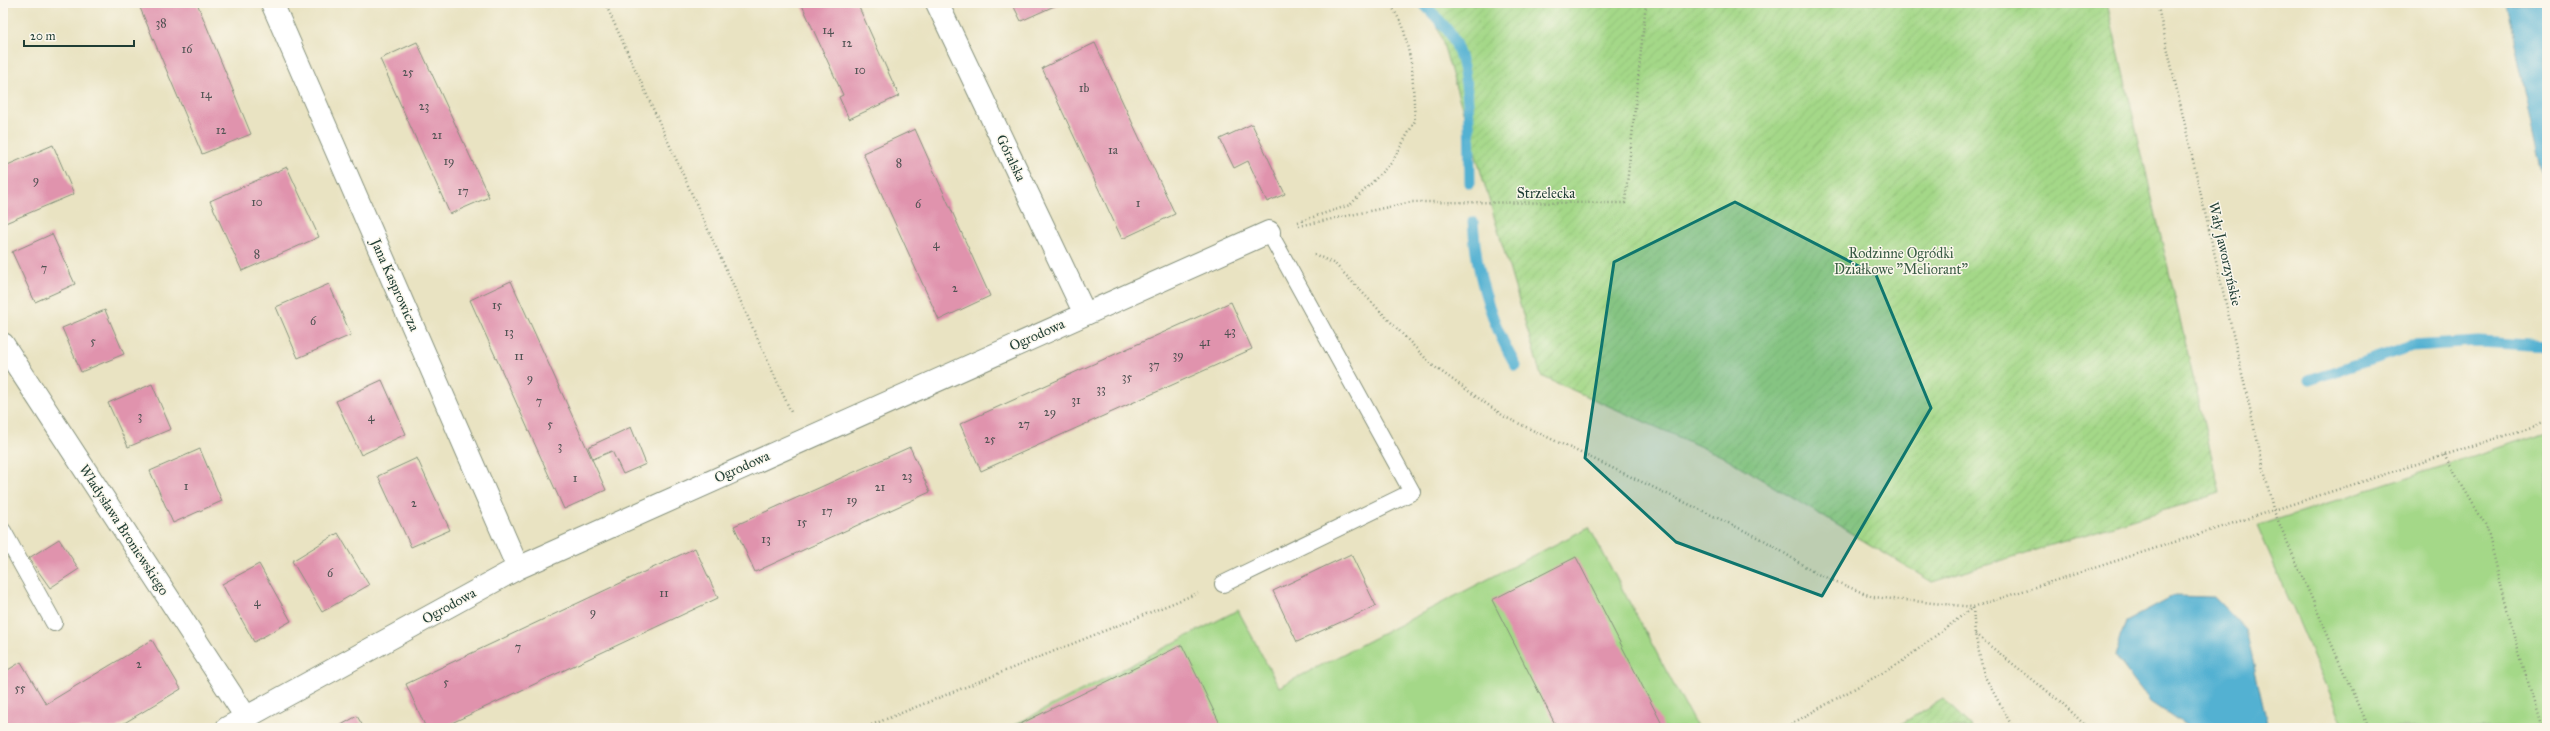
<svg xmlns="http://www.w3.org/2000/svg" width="2550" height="731" font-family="'IM FELL Great Primer',serif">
	<defs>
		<pattern id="garden-furrows" width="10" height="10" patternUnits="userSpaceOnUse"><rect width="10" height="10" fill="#a4d888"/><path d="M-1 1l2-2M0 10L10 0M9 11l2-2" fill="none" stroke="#8dba76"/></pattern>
	</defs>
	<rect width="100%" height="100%" fill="#fbf7ec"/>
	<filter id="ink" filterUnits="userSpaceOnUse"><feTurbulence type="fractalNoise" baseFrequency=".025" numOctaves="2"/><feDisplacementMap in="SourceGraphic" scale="8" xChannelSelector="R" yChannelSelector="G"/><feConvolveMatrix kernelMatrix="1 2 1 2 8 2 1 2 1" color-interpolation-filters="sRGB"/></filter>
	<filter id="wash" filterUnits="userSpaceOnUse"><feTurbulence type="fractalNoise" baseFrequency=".012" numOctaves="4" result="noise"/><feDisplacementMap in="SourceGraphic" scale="16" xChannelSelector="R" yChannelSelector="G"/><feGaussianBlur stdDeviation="0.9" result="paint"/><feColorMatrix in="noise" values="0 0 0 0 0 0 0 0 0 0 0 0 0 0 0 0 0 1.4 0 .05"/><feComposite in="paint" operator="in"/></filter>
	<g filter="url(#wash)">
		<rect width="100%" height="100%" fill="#e9e3c2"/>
		<path fill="#a4d888" stroke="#628a5e" d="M2547,432V728H2345L2257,526Z
			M1589,527L1697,728H1008L1238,610L1279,687Z"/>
		<path fill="url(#garden-furrows)" stroke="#628a5e" d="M1431,3H2107L2220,493L1932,582L1726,458L1541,376Z
			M1943,699L1973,728H1894Z"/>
		<path fill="#53b1d2" stroke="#397783" d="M2506,3H2547V192Z
			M2173,596L2214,597L2246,630L2268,728H2190L2151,702L2115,656L2126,621Z"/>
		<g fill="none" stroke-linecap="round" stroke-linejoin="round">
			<path stroke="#53b1d2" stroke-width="11" d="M1423,3C1432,13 1444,24 1451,35C1473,72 1469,141 1470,183
				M1473,222C1476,274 1490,321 1516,366
				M2309,380L2412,346L2478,342L2547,346"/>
		</g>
		<g id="blocks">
			<path fill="#e093ad" d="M138,3H197L251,134L202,154Z
				M801,3H857L899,96L849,119L839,97L843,95Z
				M1012,3H1061L1021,21Z
				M417,42L489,197L450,214L380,59Z
				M1095,43L1175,214L1122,239L1042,68Z
				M1252,124L1285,194L1267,202L1248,161L1234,168L1220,139Z
				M915,129L990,296L939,320L863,153Z
				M53,145L74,194L3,224V167Z
				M287,167L319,237L242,271L210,201Z
				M52,234L75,284L35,302L12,252Z
				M511,281L606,490L564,509L470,300Z
				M329,284L351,335L298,358L276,307Z
				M1231,302L1252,349L981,471L960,424Z
				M105,310L124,354L81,372L62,328Z
				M382,380L406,434L361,455L336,401Z
				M152,384L171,429L128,447L108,403Z
				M631,427L646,464L623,474L612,451L593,459L588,447Z
				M910,447L930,492L755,572L734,526Z
				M200,449L222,501L173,523L150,471Z
				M417,458L450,530L411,547L378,476Z
				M338,533L369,585L322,612L292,561Z
				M59,539L79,569L50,588L29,558Z
				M695,548L718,598L441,728H426L406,684Z
				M1351,554L1376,606L1297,642L1273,591Z
				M1576,557L1664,728H1557L1492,600Z
				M259,564L291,621L254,642L222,584Z
				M152,640L181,689L116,728H3V673L21,662L46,704Z
				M1182,645L1222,728H1012Z
				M357,716L364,728H336Z"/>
		</g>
	</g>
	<g filter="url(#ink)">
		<use href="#blocks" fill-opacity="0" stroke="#84907b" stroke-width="1"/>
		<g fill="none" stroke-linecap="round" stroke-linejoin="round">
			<g stroke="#84907b" stroke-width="18">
				<path id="service" d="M3,531L54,623
					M1223,584L1412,492L1269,232"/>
			</g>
			<g stroke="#84907b" stroke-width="24">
				<path id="minor" d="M272,3L518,568
					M937,3L1085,314
					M3,344L246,717
					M227,728L518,568L1269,232"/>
			</g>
			<path stroke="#84907b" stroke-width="2.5" stroke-dasharray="1 3" stroke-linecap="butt" d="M605,3L791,412
				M2157,3L2273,509L2368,728
				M1298,222L1350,205L1392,162L1415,121L1412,67L1403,26L1390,3
				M1299,226L1412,202L1625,203L1646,3
				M1314,254L1335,264L1432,365L1505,417L1764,540L1815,573L1873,597L1973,607L2547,422
				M2444,455L2485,524L2506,609L2542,728
				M1973,608L1975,634L1984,675L2013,728
				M1975,634L2061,702L2088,728
				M864,728L1198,593
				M1784,728L1900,663L1972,608"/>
			<use href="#service" stroke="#fff" stroke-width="16"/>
			<use href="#minor" stroke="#fff" stroke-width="22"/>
		</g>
	</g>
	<path fill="#0f766e" fill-opacity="0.2" stroke="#0f766e" stroke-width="3" stroke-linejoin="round" d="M1735,202L1876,275L1931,408L1822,596L1676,542L1585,458L1614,262Z"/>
	<g text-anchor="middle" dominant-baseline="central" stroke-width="3" stroke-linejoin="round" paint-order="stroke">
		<g font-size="12" fill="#4f5252">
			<text x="161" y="23">38</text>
			<text x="828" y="30">14</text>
			<text x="847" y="43">12</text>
			<text x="187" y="49">16</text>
			<text x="860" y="70">10</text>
			<text x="408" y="72">25</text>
			<text x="1084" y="88">1b</text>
			<text x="206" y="94">14</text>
			<text x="424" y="106">23</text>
			<text x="221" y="130">12</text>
			<text x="437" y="135">21</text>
			<text x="1113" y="150">1a</text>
			<text x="449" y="161">19</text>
			<text x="899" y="163">8</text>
			<text x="36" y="180">9</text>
			<text x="463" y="191">17</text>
			<text x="257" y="202">10</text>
			<text x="1138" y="203">1</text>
			<text x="918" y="204">6</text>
			<text x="936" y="244">4</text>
			<text x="257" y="254">8</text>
			<text x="44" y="268">7</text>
			<text x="955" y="288">2</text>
			<text x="497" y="305">15</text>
			<text x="313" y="321">6</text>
			<text x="1230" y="331">43</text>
			<text x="509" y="332">13</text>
			<text x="93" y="341">5</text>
			<text x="1205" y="342">41</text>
			<text x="1178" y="355">39</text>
			<text x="519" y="356">11</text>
			<text x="1154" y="365">37</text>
			<text x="1127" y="377">35</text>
			<text x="530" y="378">9</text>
			<text x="1101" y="389">33</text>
			<text x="1076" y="400">31</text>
			<text x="539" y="401">7</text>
			<text x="1050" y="412">29</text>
			<text x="140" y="416">3</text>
			<text x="371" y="417">4</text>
			<text x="550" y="424">5</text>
			<text x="1024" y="424">27</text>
			<text x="990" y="439">25</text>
			<text x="560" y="446">3</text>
			<text x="907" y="476">23</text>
			<text x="575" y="478">1</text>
			<text x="186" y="486">1</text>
			<text x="880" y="487">21</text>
			<text x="852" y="500">19</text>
			<text x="414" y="503">2</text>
			<text x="827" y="511">17</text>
			<text x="802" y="522">15</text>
			<text x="766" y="539">13</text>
			<text x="330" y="573">6</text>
			<text x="664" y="593">11</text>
			<text x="257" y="602">4</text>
			<text x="593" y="612">9</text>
			<text x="518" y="647">7</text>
			<text x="139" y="664">2</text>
			<text x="446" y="682">5</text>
			<text x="20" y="688">55</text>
		</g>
		<g font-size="14" fill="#1f3d34" stroke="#fbf7ec">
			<text transform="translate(1011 158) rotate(64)">Góralska</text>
			<text x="1546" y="193">Strzelecka</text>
			<text transform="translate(2225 254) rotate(77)">Wały Jaworzyńskie</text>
			<text transform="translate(395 285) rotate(66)">Jana Kasprowicza</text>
			<text transform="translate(1037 335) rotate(-24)">Ogrodowa</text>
			<text transform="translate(742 467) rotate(-24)">Ogrodowa</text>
			<text transform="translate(124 530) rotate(57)">Władysława Broniewskiego</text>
			<text transform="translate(449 606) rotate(-29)">Ogrodowa</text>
		</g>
		<g font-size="14" fill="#3a5c45" stroke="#fbf7ec">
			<text x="1901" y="253">Rodzinne Ogródki<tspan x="1901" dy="16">Działkowe "Meliorant"</tspan></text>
		</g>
	</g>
	<rect width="2550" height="731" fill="none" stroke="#fbf7ec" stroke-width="16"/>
	<path d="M24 40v6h110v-6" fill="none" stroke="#1f3d34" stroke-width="2"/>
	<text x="30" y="40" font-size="12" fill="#1f3d34" stroke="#fbf7ec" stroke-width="3" paint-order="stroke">20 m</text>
</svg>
